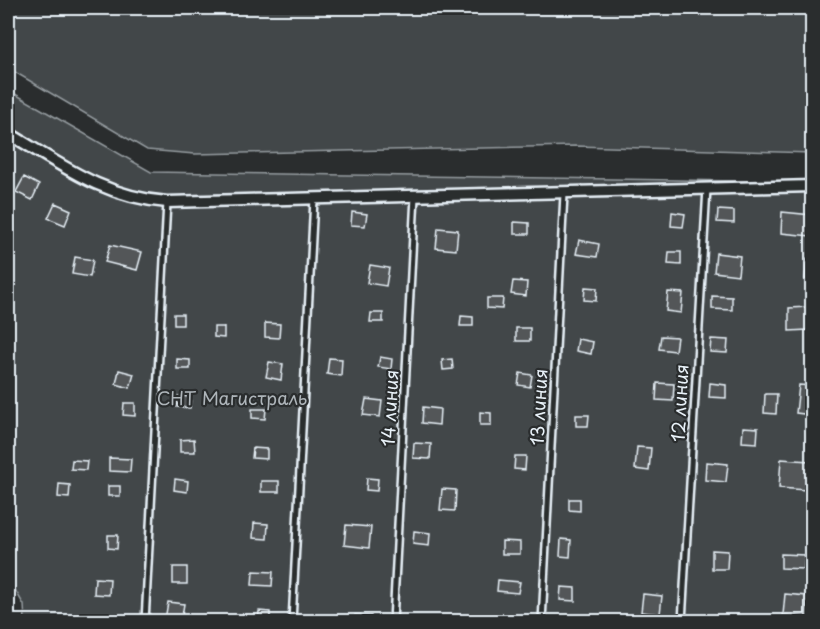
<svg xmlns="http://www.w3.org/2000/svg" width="820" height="629" font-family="'Playpen Sans',sans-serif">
	<rect width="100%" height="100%" fill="#2a2d2e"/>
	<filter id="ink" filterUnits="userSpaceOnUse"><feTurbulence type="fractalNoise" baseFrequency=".0167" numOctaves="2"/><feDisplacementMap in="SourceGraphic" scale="12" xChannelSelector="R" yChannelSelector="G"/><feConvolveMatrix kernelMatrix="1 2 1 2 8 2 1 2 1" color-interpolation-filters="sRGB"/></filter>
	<g filter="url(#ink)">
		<path fill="#424648" stroke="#959ca0" stroke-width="1.5" d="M8,8H812V153L576,146L195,154L147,150L8,68Z
			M8,90L151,172L812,182V621H25L24,605L8,578Z"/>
		<path fill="#535759" stroke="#e8f1f8" stroke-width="1.5" d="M24,177L39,185L32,200L16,192Z
			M55,203L71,210L65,225L48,218Z
			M718,210L734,211V223L717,222Z
			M352,212L367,214L365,226L351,225Z
			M672,212L685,214L683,227L671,226Z
			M782,212L812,215L811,236L781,233Z
			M514,222L529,223V234H514Z
			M438,228L458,230L456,250L436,248Z
			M579,240L599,244L597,257L576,254Z
			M110,245L142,252L137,270L105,262Z
			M669,252H681V265L668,264Z
			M716,253L740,256L738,275L714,272Z
			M75,257L93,260L90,277L72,274Z
			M807,259H812V280L805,279Z
			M370,265L389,268L386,286L367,283Z
			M513,281L527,282L526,296L511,294Z
			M585,287L597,288L596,301L584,300Z
			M668,292L683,293L681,313L666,311Z
			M712,296L732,297V310L712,309Z
			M487,298H503L502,309L487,308Z
			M808,307V330L789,331V308Z
			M371,313H383V322H370Z
			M174,314H183V325H174Z
			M461,316L473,317V326H460Z
			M265,323L280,324L279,338L265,337Z
			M214,327H224V338L214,337Z
			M516,328H530V341H516Z
			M661,336L677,337L675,351L659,349Z
			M578,339L593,342L591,354L576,351Z
			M711,339L728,340L727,353L710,352Z
			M380,357L392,359L391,369L378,367Z
			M329,358L342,359L341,376L327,374Z
			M177,359L190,360V369H177Z
			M452,359L453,369L443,370L442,360Z
			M269,362L283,364L281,380L266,377Z
			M119,370L134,374L130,388L116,384Z
			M520,373L532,375L530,387L518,385Z
			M657,383L674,384L673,401L656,400Z
			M710,383L726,385V398L709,397Z
			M799,385L812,386V415L796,413Z
			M765,394H777L776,414L764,413Z
			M178,396L191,397L190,408L177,407Z
			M366,399L382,401L380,417L363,415Z
			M124,403H135V416L123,415Z
			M423,407L440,409L439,425L422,423Z
			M252,409H266L265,419L252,418Z
			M480,412L491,413V425H480Z
			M576,415H589L588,426H576Z
			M743,427L758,428L757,443L742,442Z
			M194,439L195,452H180V440Z
			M414,443L431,444L430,459L413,458Z
			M637,447L651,448L649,471L635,469Z
			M253,448L267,449V459L252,458Z
			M515,456H526L525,470L514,469Z
			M109,458L131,459L130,472L109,471Z
			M781,459L809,461L806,490L779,488Z
			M72,460L87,461L86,470L71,469Z
			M706,462L728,464L726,482L705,480Z
			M367,478L378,479L377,491L366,490Z
			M175,479L188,481L187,492L174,490Z
			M261,481H279V492H261Z
			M59,484L70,485L69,498L58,497Z
			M108,486H120V496H108Z
			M442,489L456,490L455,511L440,510Z
			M569,499H580V511L569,510Z
			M254,523L268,524L267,539L253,538Z
			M346,525L371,527L369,548L344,545Z
			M414,531L430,533L429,546L413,544Z
			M108,535H118L117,549L108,548Z
			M561,539L571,540L570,557L560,556Z
			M502,541L520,542V554H502Z
			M712,550L728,551L727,569H712Z
			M781,554L805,555L804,569L781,568Z
			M173,567H187V584H173Z
			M253,571L273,572L272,586L252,585Z
			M95,578L110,579L109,595L94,594Z
			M498,580L520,582L518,593L497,591Z
			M561,587L575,588V601L560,600Z
			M643,594L662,596L660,614L641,612Z
			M785,594L807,596L806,617L783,615Z
			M168,602L184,604L181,622L165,620Z
			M259,611L270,612V622H258Z
			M355,615L371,616L370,622H355Z
			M409,618H426V622H409Z"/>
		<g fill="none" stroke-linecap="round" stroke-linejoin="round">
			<g stroke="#e8f1f8" stroke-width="10">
				<path id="lane" d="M145,622L167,202
					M292,622L314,199
					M393,622L415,196
					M542,622L564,194
					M682,622L707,188"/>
			</g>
			<g stroke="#e8f1f8" stroke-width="15">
				<path id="street" d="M8,133C62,165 103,197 167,202L812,186"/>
			</g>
			<use href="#lane" stroke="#2a2d2e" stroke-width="5"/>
			<use href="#street" stroke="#2a2d2e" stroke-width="10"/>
		</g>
	</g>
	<g text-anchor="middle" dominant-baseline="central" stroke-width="4.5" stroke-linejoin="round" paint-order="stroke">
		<g font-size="18" fill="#aeb5ba" stroke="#2a2d2e">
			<text x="232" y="397">СНТ Магистраль</text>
		</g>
		<g font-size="18" fill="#e8f1f8" stroke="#2a2d2e">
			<text transform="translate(679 403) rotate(-87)">12 линия</text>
			<text transform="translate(538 407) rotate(-87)">13 линия</text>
			<text transform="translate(389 408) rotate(-87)">14 линия</text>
		</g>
	</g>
	<rect width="820" height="629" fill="none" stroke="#2a2d2e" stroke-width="30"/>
	<rect x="15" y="15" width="790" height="599" fill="none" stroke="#e8f1f8" stroke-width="2" filter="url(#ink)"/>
</svg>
